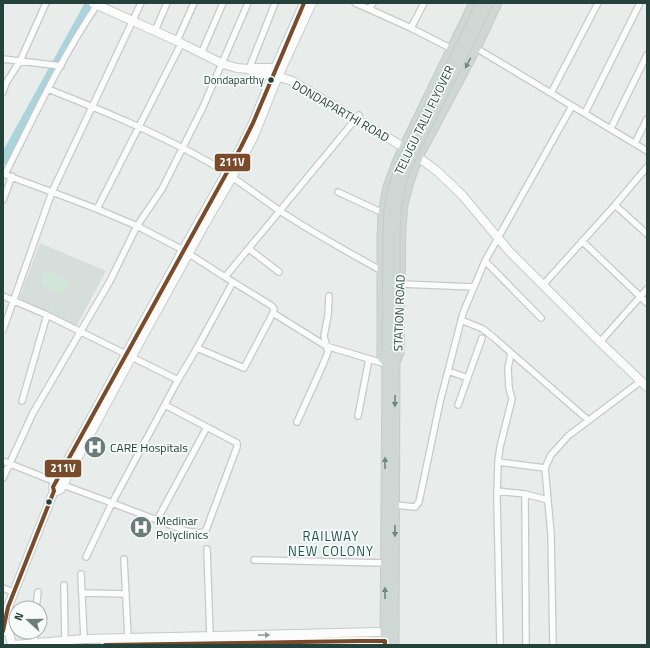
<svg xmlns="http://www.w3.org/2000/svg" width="650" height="648" font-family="'Titillium Web',sans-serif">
	<rect width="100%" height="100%" fill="#e8edeb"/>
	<path fill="#d6dedb" d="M40,243L106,271L76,327L19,298Z"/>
	<path fill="#d1e6d8" d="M46,270L69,281L63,295L40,284Z"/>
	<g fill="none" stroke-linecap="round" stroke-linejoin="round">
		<path stroke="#a9d4db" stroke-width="9" d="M3,160L90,3"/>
		<g stroke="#c5cac8" stroke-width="8">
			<path id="minor" d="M355,3L369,9
				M373,3L369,9L411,28
				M424,3L411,28L452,49
				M155,31L167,3
				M177,41L194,3
				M476,48L647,151
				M201,54L223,3
				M3,59L61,66
				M249,69L275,3
				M48,89C101,110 155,132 205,160C232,175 255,194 280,211C313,233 348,252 382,271
				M3,92L6,83L20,61L46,3
				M551,93L598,3
				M585,113L640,3
				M611,128L647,55
				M635,143L647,119
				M3,174L52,192L141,3
				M5,174C34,117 61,58 97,5
				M338,192L383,213
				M3,200L12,176
				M615,205L647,234
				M97,209L137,226L183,250L225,277L359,115
				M582,241L647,303
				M249,249L279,272
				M485,261L541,318
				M401,284L474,287
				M543,285L615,205L647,167
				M3,296L47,315L178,380
				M273,313L326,346L386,364
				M461,320L483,329L493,337L588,420
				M3,330L52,192L97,209L181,44
				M600,342L647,289
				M197,348L244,368L273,313L274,309L272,306L225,277
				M448,371L468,378
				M22,401L47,315
				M458,405L482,338
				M358,416L369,359
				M297,422L321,369L328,352L324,336L328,315L329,296
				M3,461L63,485L112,503L178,380L197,348L233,282
				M498,462L545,468
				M3,478L33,413L110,281L137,226L162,189L203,107L248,3
				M497,491L525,494L548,500
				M525,494L526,645
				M395,505L415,507L419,502L440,402L463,313L485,261L572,106
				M157,520L207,427
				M207,549L210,636
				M86,557L112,503L186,531L199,533L204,532L206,530L237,447V443L165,405
				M124,559L128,637
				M254,560L385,563
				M81,574L84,639
				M64,585L65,641
				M3,588L13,592
				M83,593L126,594
				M36,608L38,592
				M34,643L35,632
				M500,645L497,498L498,462L500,447L512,399L509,388L508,368L511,353
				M553,645L551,534L545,468L551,455L568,436L641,381"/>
		</g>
		<g stroke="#c3cbc8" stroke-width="10">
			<path id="secondary" d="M93,3L177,41L223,64L237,68L249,69L253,72L283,78L292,81L400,145L404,146
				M251,68H270L279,71
				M418,157L438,172L462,195L509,251L600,342L647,387
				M54,491L60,490L63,485L131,358L206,222L233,176L254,136L276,81L312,3
				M6,623L12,644
				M3,631L8,607L54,491L53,487L56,482L183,250L241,147L253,123L277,64L304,3
				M14,645L84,639L378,632H385L391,634
				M105,645L249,642L385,641L391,638"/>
		</g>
		<g stroke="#c3ccc9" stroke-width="11">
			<path id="primary" d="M395,362L399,353L401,227L403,204L409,182L418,157L476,48L497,3
				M387,364L382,357V238L383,213L388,187L398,160L474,3
				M385,645L387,358
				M394,645L395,356"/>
		</g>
		<use href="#minor" stroke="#fcfcfc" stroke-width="5.5"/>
		<use href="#secondary" stroke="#fcfcfc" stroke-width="8"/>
		<use href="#primary" stroke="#cfd7d5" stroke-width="9"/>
		<g stroke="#c3ccc9" stroke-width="11" stroke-linecap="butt">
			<path id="primary-bridge" d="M395,348V234L397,203L400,188L405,171L418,143L473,35L488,3
				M387,350L388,233L389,210L393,188L401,164L408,149L467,33L481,3"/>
		</g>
		<use href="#primary-bridge" stroke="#cfd7d5" stroke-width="9"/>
		<g stroke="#f7fbf9" stroke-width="7">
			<path id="bus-1" d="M3,631L8,607L54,491L53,487L241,147L253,123L304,3
				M105,645L360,641H385V645"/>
		</g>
		<use href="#bus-1" stroke="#7a4b2a" stroke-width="4"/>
	</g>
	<defs><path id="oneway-solid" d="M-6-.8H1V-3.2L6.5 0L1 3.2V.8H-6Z"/></defs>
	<g fill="#718580">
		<use href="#oneway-solid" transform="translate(468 63) rotate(117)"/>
		<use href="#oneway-solid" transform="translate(395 401) rotate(91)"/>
		<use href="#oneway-solid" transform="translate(385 463) rotate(-90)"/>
		<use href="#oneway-solid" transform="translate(395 531) rotate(90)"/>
		<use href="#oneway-solid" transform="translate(385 593) rotate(-90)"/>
	</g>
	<use fill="#909f9b" href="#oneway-solid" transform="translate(264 635) rotate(-1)"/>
	<defs>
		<g id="hospital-disc" transform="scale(1.15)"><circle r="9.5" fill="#697e78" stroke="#f7fbf9"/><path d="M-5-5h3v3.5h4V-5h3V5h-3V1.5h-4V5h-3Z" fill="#fff"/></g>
	</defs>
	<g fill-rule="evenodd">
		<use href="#hospital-disc" x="95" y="447"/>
		<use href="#hospital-disc" x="141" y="527"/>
	</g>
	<g fill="#24423a" stroke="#f7fbf9" stroke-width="1.5">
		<circle cx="271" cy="80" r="3.5"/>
		<circle cx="49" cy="502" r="3.5"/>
	</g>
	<g text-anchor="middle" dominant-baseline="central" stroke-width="3.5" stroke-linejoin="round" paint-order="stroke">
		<g font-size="11" fill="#24423a" stroke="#f7fbf9" text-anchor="end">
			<text x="264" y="80">Dondaparthy</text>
		</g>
		<g font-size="12" fill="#24423a" stroke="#f7fbf9">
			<text transform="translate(341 111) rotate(30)">DONDAPARTHI ROAD</text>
			<text transform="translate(424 120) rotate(-64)">TELUGU TALLI FLYOVER</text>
			<text transform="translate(399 313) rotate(-88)">STATION ROAD</text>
		</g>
		<g font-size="12" fill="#24423a" stroke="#f7fbf9" text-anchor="start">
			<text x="110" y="447">CARE Hospitals</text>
			<text x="156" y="520">Medinar<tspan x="156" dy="14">Polyclinics</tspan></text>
		</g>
		<g font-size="13" letter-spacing="1" fill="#1f5548" stroke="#f7fbf9">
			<text x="331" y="536">RAILWAY<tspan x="331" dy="15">NEW COLONY</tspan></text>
		</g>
	</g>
	<g stroke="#f7fbf9" stroke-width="1.5">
		<rect x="214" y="153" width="37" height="19" rx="4" fill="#7a4b2a"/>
		<rect x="44" y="459" width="38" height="19" rx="4" fill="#7a4b2a"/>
	</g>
	<g font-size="11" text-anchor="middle" font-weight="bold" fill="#fff">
		<text x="232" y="166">211V</text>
		<text x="63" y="472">211V</text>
	</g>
	<rect width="650" height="648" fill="none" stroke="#24423a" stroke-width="8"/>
	<g transform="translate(28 620) rotate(291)"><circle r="19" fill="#f7fbf9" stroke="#a3b1ad"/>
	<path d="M0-3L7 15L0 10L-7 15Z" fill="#697e78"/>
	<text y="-6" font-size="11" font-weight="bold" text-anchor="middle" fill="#24423a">N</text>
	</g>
</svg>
